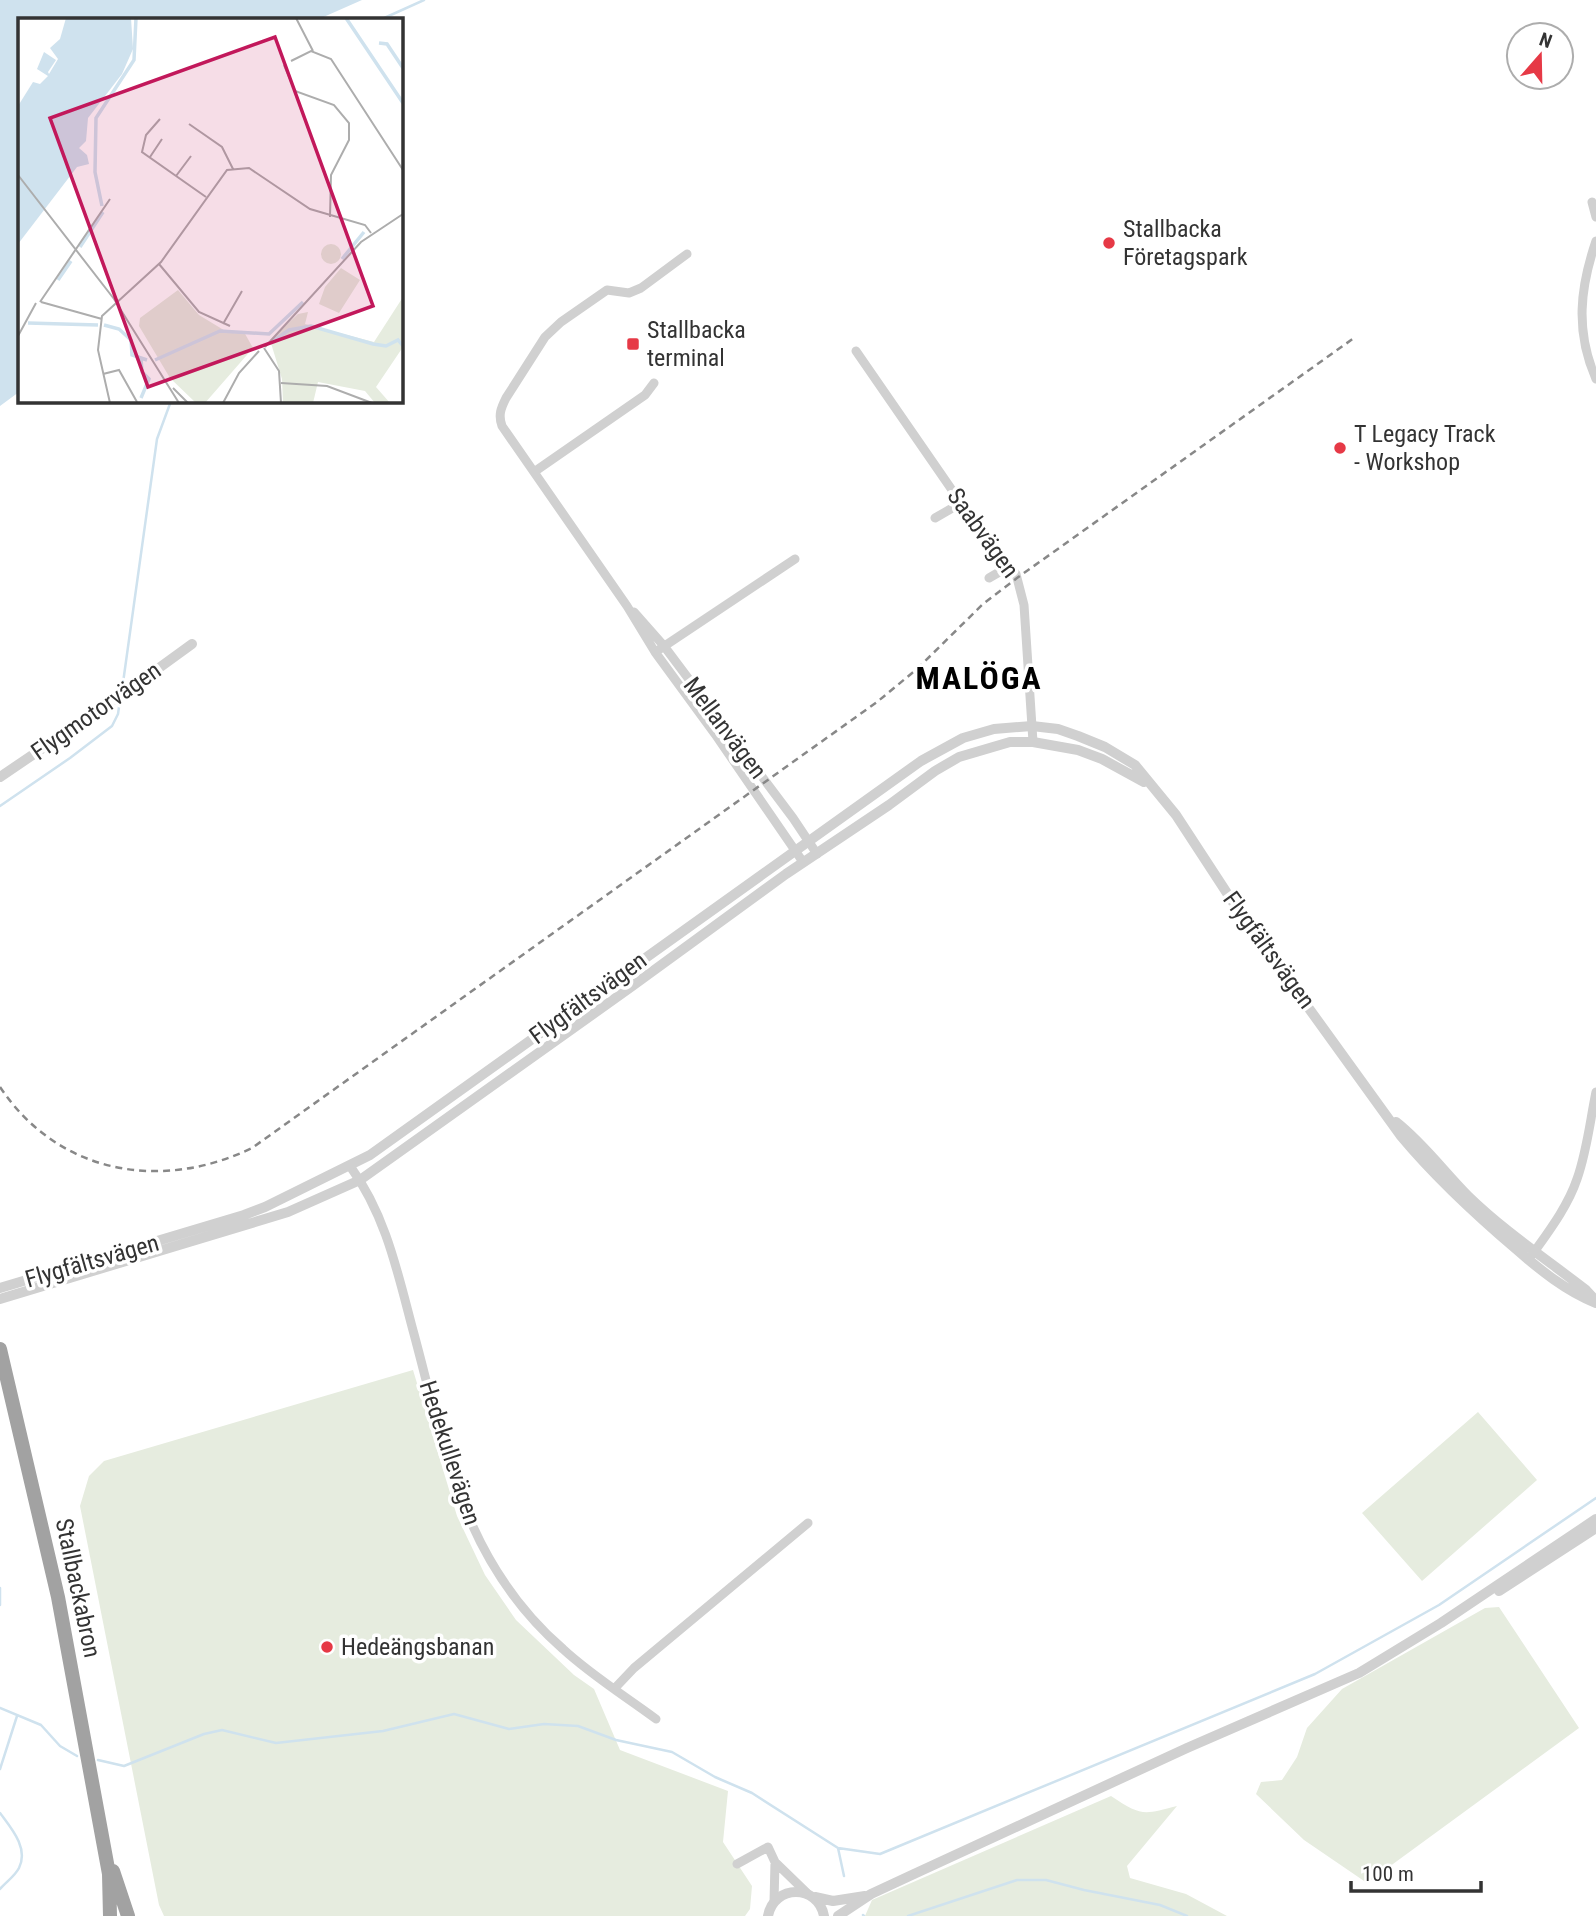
<svg xmlns="http://www.w3.org/2000/svg" width="1596" height="1916" font-family="'Roboto Condensed',sans-serif">
	<rect width="100%" height="100%" fill="#fff"/>
	<path fill="#e6ecdf" d="M413,1370L457,1516L485,1575L516,1620L574,1675L594,1689L620,1750L728,1791L723,1842L752,1886L750,1909L745,1916H164L159,1905L80,1506L89,1476L104,1461Z
		M1478,1412L1537,1480L1422,1581L1362,1513Z
		M1499,1607L1579,1728L1367,1883L1304,1840L1256,1794L1261,1782L1282,1780L1297,1757L1307,1728L1342,1689L1485,1608Z
		M1111,1796C1141,1816 1143,1815 1177,1806L1127,1866L1130,1878L1186,1894L1227,1916H865L872,1900Z"/>
	<path fill="#cfe2ee" d="M0,0H362L319,19H19V392L0,406Z"/>
	<g fill="none" stroke-linecap="round" stroke-linejoin="round">
		<path stroke="#cfe2ee" stroke-width="2.5" d="M382,19L424,0
			M122,690L157,439L171,401
			M0,806L70,758L112,726L118,714L120,700
			M0,1588V1605
			M0,1708L41,1725L60,1746L77,1756
			M98,1760L124,1766L204,1734L222,1730L276,1743L383,1731L454,1714L509,1729L544,1724L578,1726L616,1740L672,1752L715,1777L752,1793L838,1848L880,1854L1315,1674L1439,1605L1596,1498
			M0,1769L17,1716
			M0,1813C11,1828 29,1848 19,1868C15,1876 6,1882 0,1889
			M838,1848L844,1876
			M863,1915L864,1916
			M908,1916L1017,1880H1046L1084,1890L1160,1905L1187,1916"/>
		<path stroke="#d0d0d0" stroke-width="9" d="M1592,202L1596,217
			M1596,241C1580,288 1575,331 1596,379
			M687,254L641,288L629,293L607,290L561,322L545,337L506,398C501,408 498,415 502,426L627,606L655,652L715,734L803,862
			M856,351L961,503L1016,574L1024,605L1033,742
			M534,472L645,395L654,383
			M935,518L961,503
			M989,578L1008,567
			M634,612L664,646L793,818L817,854
			M660,649L795,559
			M350,1166C387,1217 398,1275 414,1334C446,1453 464,1563 563,1649C591,1675 625,1696 656,1719
			M1532,1255C1549,1231 1568,1206 1577,1179C1587,1151 1590,1121 1596,1092
			M615,1688L634,1668L808,1523
			M737,1864L768,1847L775,1862L808,1894
			M774,1902L775,1862"/>
		<path stroke="#d0d0d0" stroke-width="10" d="M0,777L130,689L192,644
			M1396,1122C1423,1143 1444,1172 1468,1196C1504,1231 1546,1259 1586,1290L1596,1301
			M0,1288L244,1215L265,1207L370,1155L921,761L963,738L994,729L1032,726L1058,729L1078,736L1105,747L1135,765L1176,815L1240,913L1401,1136C1436,1178 1475,1214 1516,1249C1540,1270 1566,1291 1596,1303
			M0,1299L288,1212L360,1180L631,987L786,874L889,805L935,771L959,757L1010,742H1033L1078,750L1102,759L1144,782
			M1499,1591L1596,1528
			M815,1897L833,1901L865,1896
			M768,1916C774,1884 818,1884 824,1916
			M838,1916L871,1894L914,1874L1187,1748L1359,1673L1441,1623L1596,1519"/>
		<path stroke="#a2a2a2" stroke-width="14" d="M0,1349L58,1597L109,1874L110,1916
			M113,1871L128,1916"/>
		<path stroke="#888" stroke-width="2.5" stroke-dasharray="7 5" stroke-linecap="butt" d="M0,1087C58,1174 161,1192 252,1148L877,702L917,669L983,604L1017,578L1354,338"/>
	</g>
	<g fill="#e63946" stroke="#fff" stroke-width="2.5">
		<circle cx="1109" cy="243" r="7"/>
		<rect x="626" y="337" width="14" height="14" rx="3.5"/>
		<circle cx="1340" cy="448" r="7"/>
		<circle cx="327" cy="1647" r="7"/>
	</g>
	<g text-anchor="middle" dominant-baseline="central" stroke-width="7" stroke-linejoin="round" paint-order="stroke">
		<g font-size="24" fill="#333" stroke="#fff" text-anchor="start">
			<text x="1123" y="229">Stallbacka<tspan x="1123" dy="28">Företagspark</tspan></text>
			<text x="647" y="330">Stallbacka<tspan x="647" dy="28">terminal</tspan></text>
			<text x="1354" y="434">T Legacy Track<tspan x="1354" dy="28">- Workshop</tspan></text>
			<text x="341" y="1647">Hedeängsbanan</text>
		</g>
		<g font-size="24" fill="#333" stroke="#fff">
			<text transform="translate(983 533) rotate(54)">Saabvägen</text>
			<text transform="translate(96 711) rotate(-35)">Flygmotorvägen</text>
			<text transform="translate(725 728) rotate(53)">Mellanvägen</text>
			<text transform="translate(1269 950) rotate(54)">Flygfältsvägen</text>
			<text transform="translate(588 998) rotate(-36)">Flygfältsvägen</text>
			<text transform="translate(92 1261) rotate(-16)">Flygfältsvägen</text>
			<text transform="translate(450 1453) rotate(72)">Hedekullevägen</text>
			<text transform="translate(78 1588) rotate(78)">Stallbackabron</text>
		</g>
		<g font-size="32" font-weight="bold" letter-spacing="2" fill="#000" stroke="#fff">
			<text x="979" y="678">MALÖGA</text>
		</g>
	</g>
	<g transform="translate(18 18)">
		<rect width="385" height="385" fill="#fff"/>
		<path d="M303 236a10 10 0 1 1 20 0a10 10 0 1 1-20 0ZM323,250L342,262L321,295L301,286L307,269ZM160,272L181,297L209,314H226L235,330L187,385H178L152,360L121,308L122,300ZM385,279V329L358,369L372,385H357L347,373L300,364L295,385H265L264,361L252,322L280,296L290,294L287,306L356,324Z" fill="#e6ecdf"/>
		<path d="M48,0H113L115,31L104,56L70,100L68,123L61,130L69,137L71,146L59,149L0,226V88L15,64L22,66L30,58L19,51L26,34L38,42L30,54L31,56L40,41L32,30L42,21Z" fill="#cfe2ee"/>
		<path fill="none" stroke="#cfe2ee" stroke-width="3.5" d="M328,0L385,85M361,25L369,26L385,50M84,188L77,154L78,100L116,42L118,0M62,229L85,194M324,241L346,214M40,262L53,243M10,305L80,307M86,307L101,311L113,322L114,337L129,342M252,325L271,312L293,308L355,326L368,328L380,322L385,328M137,342L202,313L251,316L285,284M123,380L131,361L124,354L123,340"/>
		<path fill="none" stroke="#adadad" stroke-width="2" d="M278,0L295,33M273,43L293,33L313,41L385,152M266,47L277,73L316,87L331,105V122L313,157L312,199M142,101L128,117L124,134L188,179M171,106L204,129L215,151M132,139L144,121M0,157L96,281L161,385M158,158L173,138M141,246L181,294L212,308M22,284L92,181M23,284L84,301M205,306L224,273M0,318L18,285M247,329L343,224L385,196M246,330L261,353L263,385M85,356L101,352L119,384M263,365L309,368L354,385M155,370L170,385M92,385L80,332L84,298L143,244L209,152L231,150L292,191L347,207L353,215M205,385L221,355L241,333"/>
		<path fill="#c2185b" fill-opacity="0.15" stroke="#c2185b" stroke-width="3.5" d="M257,19L355,288L130,369L32,100Z"/>
		<rect width="385" height="385" fill="none" stroke="#333" stroke-width="3.5"/>
	</g>
	<g transform="translate(1540 56) rotate(20)"><circle r="33" fill="#ffffff" stroke="#adadad" stroke-width="2"/>
	<path d="M0-5L12 26L0 18L-12 26Z" fill="#e63946"/>
	<text y="-10" font-size="19" font-weight="bold" text-anchor="middle" fill="#333333">N</text>
	</g>
	<path d="M1351 1881v10h130v-10" fill="none" stroke="#333333" stroke-width="3.5"/>
	<text x="1362" y="1881" font-size="21" fill="#333333" stroke="#ffffff" stroke-width="5" paint-order="stroke">100 m</text>
</svg>
